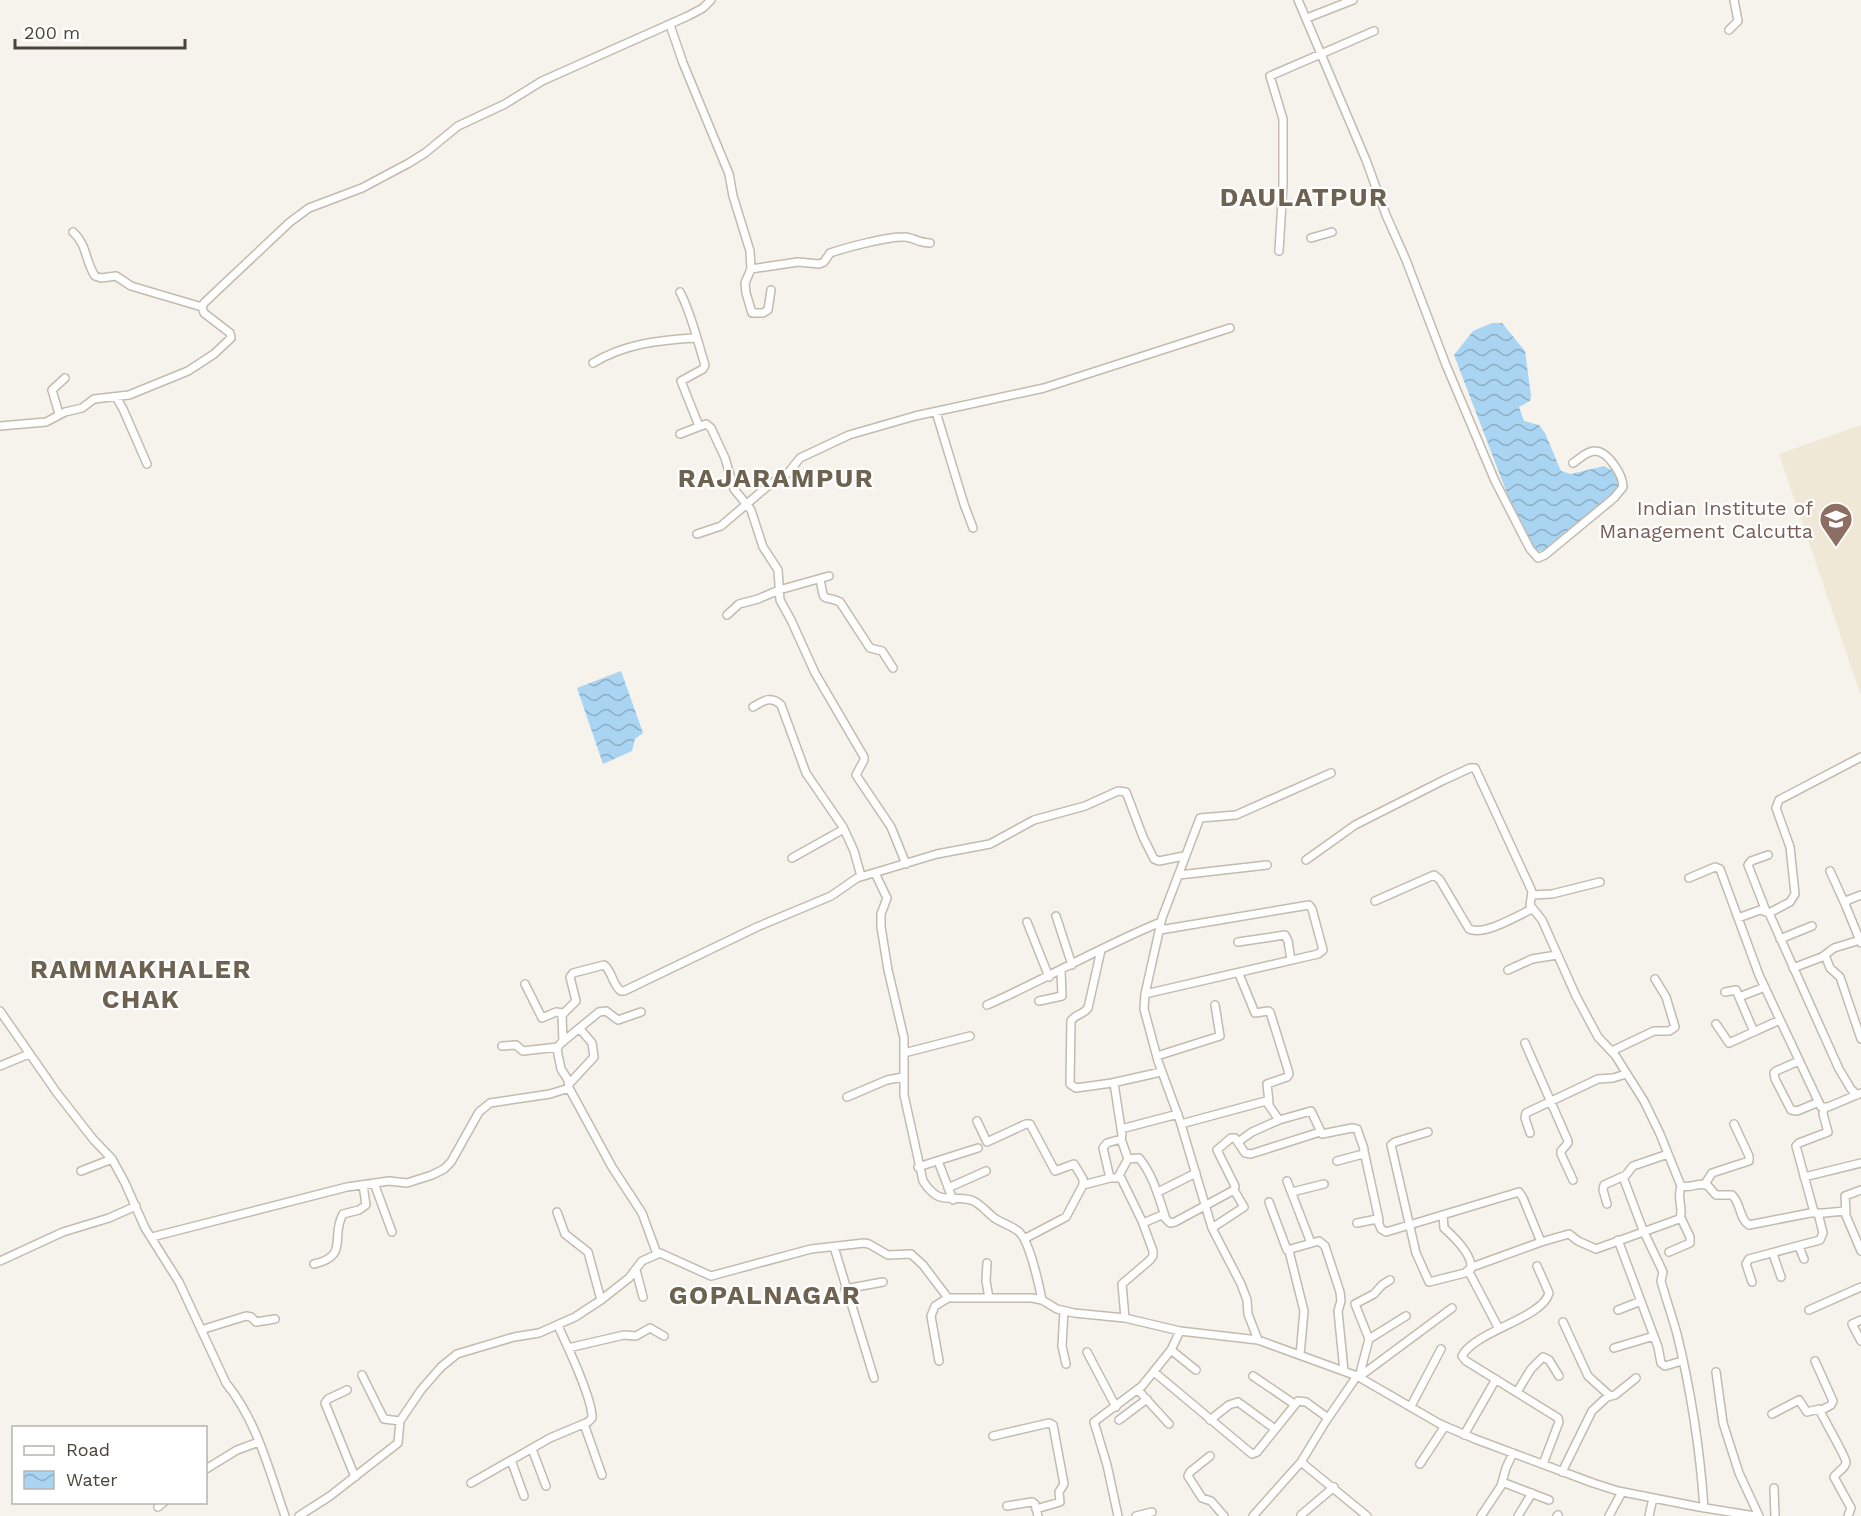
<svg xmlns="http://www.w3.org/2000/svg" width="1861" height="1516" font-family="'Work Sans',sans-serif">
	<defs>
		<pattern id="water-waves" width="16" height="10" patternUnits="userSpaceOnUse" patternTransform="scale(1.5)"><rect width="16" height="10" fill="#a9d4f2"/><path d="M0 5q4-4 8 0t8 0" fill="none" stroke="#8caec5"/></pattern>
	</defs>
	<rect width="100%" height="100%" fill="#f6f3ec"/>
	<path fill="#efe8d6" d="M1861,425V696L1779,454Z"/>
	<path fill="url(#water-waves)" d="M1492,323H1502L1525,351L1531,396L1530,401L1519,407L1524,421L1539,425L1545,433L1561,471L1571,474L1604,466L1613,471L1625,486L1553,548L1537,552L1518,522L1454,355L1473,331Z
		M621,671L643,733L635,739L632,751L603,764L577,688Z"/>
	<g fill="none" stroke-linecap="round" stroke-linejoin="round">
		<g stroke="#c2bbae" stroke-width="10">
			<path id="minor" d="M1298,0L1366,160L1386,215L1406,260L1446,365L1495,481L1530,549L1538,558L1545,555L1614,498L1623,487C1623,475 1608,451 1595,451C1587,451 1579,459 1573,463
				M1307,18L1353,0
				M670,25L683,63L729,174L733,196L750,251L751,269L745,283L746,293L752,313H763L768,310L771,290
				M1729,30L1738,21L1734,0
				M73,232C87,244 85,261 95,276L101,278L116,276L131,286L202,307
				M1311,238L1332,232
				M1279,251L1283,185V119L1270,76L1374,31
				M751,269L798,262L819,264L824,262L830,253C848,247 886,237 903,237C912,236 917,243 930,243
				M680,292C692,315 697,340 705,365L703,369L681,381L699,426
				M593,363C624,344 659,340 695,338
				M116,397L123,409L147,464
				M936,412L964,504L973,528
				M59,414L52,390L65,378
				M0,426L46,422L65,412L82,408L94,399L129,395L188,371L214,354L231,338L230,333L204,313L202,307L204,303L290,222L309,208L362,188L409,163L425,153L458,126L505,104L542,81L688,16L703,8L711,0
				M680,434L706,424L711,428L725,458L734,489L751,510L763,547L778,570L780,600L791,620L815,673L864,757V760L856,775L891,827L906,864
				M697,534L721,526L769,485L788,473L800,458L849,435L915,416L1044,388L1230,328
				M820,579C825,607 822,593 840,602L868,645L870,648L882,651L893,668
				M727,615L739,604L758,599L779,590L829,576
				M753,707C763,701 771,695 781,705L806,773L843,827L854,851L861,876
				M792,858L844,829
				M1306,860L1355,825L1444,780L1470,768H1475L1530,887L1532,892L1530,905L1542,920L1576,996L1598,1037L1615,1055L1644,1101L1660,1134L1681,1186C1690,1189 1701,1181 1708,1186C1711,1189 1713,1192 1716,1195H1732C1741,1203 1739,1219 1749,1225L1810,1213H1824L1844,1211L1861,1251
				M1830,871L1845,904
				M875,873L887,898L881,914V927L888,970L904,1038V1095L923,1181C940,1207 949,1194 971,1200C980,1203 987,1212 993,1217C1001,1223 1010,1225 1018,1231C1029,1239 1039,1285 1042,1300
				M1179,875L1267,865
				M1689,878L1715,867L1720,869L1759,975L1821,1107H1828L1861,1093
				M1532,895L1552,894L1600,882
				M1861,895L1848,900L1845,904L1861,943
				M1375,901L1434,875L1440,880L1469,929C1484,936 1517,916 1532,909
				M1766,911L1748,865L1751,861L1768,855
				M1769,913L1790,902L1795,894L1790,847L1776,808L1779,800L1861,757
				M1056,916L1072,965
				M1738,918L1760,910L1769,913L1839,1069L1851,1089L1857,1095
				M1027,922L1049,977
				M1780,939L1812,926
				M1238,942L1285,935L1288,941L1291,960
				M1101,950L1088,1008C1083,1015 1075,1014 1071,1021L1070,1084L1076,1088L1112,1083L1161,1072
				M1825,955L1830,968L1840,977L1861,1039
				M1793,968L1822,957L1834,948L1860,940
				M1508,970L1532,959L1557,955
				M1239,974L1255,1013L1268,1011L1270,1012L1288,1070L1289,1074L1287,1077L1267,1084L1269,1102
				M525,984L542,1018L556,1012L563,1013
				M1725,992L1736,990L1754,1032
				M1145,994L1318,954L1323,950L1312,909L1309,905L1160,930
				M1739,997L1765,987
				M1039,1001L1062,996L1061,971
				M987,1005C1046,979 1102,946 1161,922
				M0,1011L57,1093L93,1139L112,1159L125,1183L145,1228L179,1282L226,1383C257,1421 269,1470 285,1516
				M1716,1024L1729,1043L1780,1020
				M563,1042L562,1015L576,1001L570,977L573,973L604,965C613,972 612,985 621,991H624L757,927L831,896L857,878L937,854L990,844L1034,820L1085,806L1118,791L1126,792L1143,837L1154,859L1159,861L1184,856
				M1525,1043L1568,1141V1143L1561,1151V1154L1573,1180
				M502,1046L516,1045L523,1051L558,1047
				M1612,1051L1654,1031H1669L1675,1027L1666,997L1655,979
				M904,1053L970,1036
				M1157,1056L1220,1036L1215,1005
				M1799,1061L1776,1071L1774,1073L1775,1079L1791,1110L1797,1111L1819,1102
				M0,1066L29,1054
				M569,1084L594,1057L592,1043L580,1029
				M569,1088L568,1080L561,1069L557,1049L560,1044L599,1012L606,1011L618,1020L641,1012
				M847,1097L887,1080L903,1077
				M977,1121L987,1142L1026,1124H1030L1055,1171L1074,1164L1083,1179V1185L1066,1217L1024,1239
				M1181,1124L1266,1101L1279,1120L1311,1111L1322,1134L1352,1128L1357,1129L1364,1149L1363,1154L1337,1161
				M1121,1129L1178,1114
				M1428,1132L1395,1142L1391,1145L1416,1253L1429,1282L1469,1272L1499,1329
				M1530,1133L1525,1118L1526,1113L1598,1079L1613,1078L1626,1074
				M1238,1142L1252,1132L1279,1120
				M1364,1151L1379,1220
				M1128,1159L1139,1158C1153,1175 1158,1195 1165,1216
				M938,1161L953,1200
				M918,1167L978,1148
				M81,1171L112,1159
				M1118,1177L1128,1159L1121,1139
				M1623,1177L1643,1230L1663,1272L1661,1281C1666,1299 1672,1316 1677,1334C1691,1391 1700,1450 1704,1508
				M1804,1177L1861,1163
				M1110,1178L1103,1148L1107,1143L1121,1139L1122,1135L1114,1083
				M1287,1181L1311,1243
				M374,1183L392,1232
				M1705,1184L1712,1173L1749,1161V1156L1734,1124
				M1083,1185L1110,1178H1121L1142,1221L1153,1251V1256L1150,1260L1122,1284L1125,1318
				M948,1188L986,1171
				M1158,1192L1196,1173
				M1292,1192L1324,1184
				M1269,1202L1287,1250L1319,1241L1325,1246L1340,1292L1341,1301L1338,1311L1344,1371
				M1607,1204L1603,1190L1604,1185L1626,1175L1633,1166L1668,1154
				M557,1212L565,1234L588,1252L601,1300
				M1814,1212L1796,1146L1799,1143L1828,1132L1823,1114L1824,1108
				M1846,1213L1845,1196L1861,1190
				M1443,1215L1444,1228C1454,1237 1473,1255 1471,1269
				M1143,1223L1162,1215L1170,1223L1175,1222L1234,1190L1235,1186L1217,1150L1231,1138H1235L1245,1153L1251,1154L1320,1132
				M1357,1223L1377,1219L1381,1229L1386,1232L1519,1192L1523,1198L1541,1242L1569,1234L1578,1241L1596,1249L1679,1219C1685,1211 1676,1200 1681,1186
				M1212,1228L1244,1207L1234,1190
				M152,1237L347,1187L389,1181L407,1183L432,1175L444,1169L451,1162L479,1112L490,1103L550,1094L569,1088L612,1167L642,1213L657,1254
				M1618,1240L1658,1347L1661,1363L1665,1366L1682,1361
				M834,1247L874,1378
				M1799,1247L1804,1259
				M1289,1251L1304,1311L1300,1355
				M1669,1252L1690,1243V1237L1681,1218
				M1773,1254L1781,1277
				M0,1261L63,1232L109,1218L136,1206
				M987,1263L986,1281L989,1298
				M314,1264C350,1256 330,1236 343,1214L359,1210L366,1205L363,1185
				M1537,1266L1549,1293C1543,1318 1475,1331 1462,1356L1466,1361L1558,1418L1559,1422L1543,1464
				M636,1270L643,1297
				M1467,1271L1472,1267L1541,1242
				M1752,1282L1746,1264L1749,1259L1820,1240L1823,1233L1818,1213
				M845,1289L883,1282
				M1618,1310L1641,1301
				M1809,1310L1861,1287
				M1064,1311L1062,1346L1066,1364
				M1861,1320L1852,1324L1861,1341
				M1563,1322L1588,1376L1610,1396
				M201,1330L246,1316L251,1317L256,1322L275,1319
				M1369,1339L1355,1304L1374,1294L1382,1285L1390,1280
				M1258,1340L1248,1314L1247,1300L1241,1284L1212,1228L1180,1121L1158,1061L1144,1009L1145,994L1162,918L1200,818L1236,815L1331,773
				M568,1348L624,1335L636,1336L650,1328L664,1336
				M1614,1348L1654,1336
				M1171,1350L1196,1370
				M1087,1352L1116,1407
				M939,1361L931,1316L935,1306L948,1298
				M1815,1361L1833,1401L1831,1405L1820,1411
				M1154,1372L1252,1454L1257,1452L1298,1401L1306,1402L1328,1418
				M1716,1372L1723,1423L1739,1473L1759,1516
				M362,1375L384,1419L400,1421
				M1253,1376L1294,1404
				M1359,1377L1452,1308
				M1359,1377L1369,1339L1406,1316
				M347,1390L328,1399L325,1403L355,1477
				M1138,1390L1169,1424
				M1517,1392L1531,1369L1543,1357L1549,1360L1559,1376
				M1411,1406L1441,1349
				M1772,1414L1799,1400L1807,1412L1819,1409C1823,1418 1846,1457 1846,1462C1846,1468 1837,1472 1834,1477L1851,1508L1848,1516
				M1119,1420L1147,1399
				M1210,1420L1229,1405L1238,1402L1275,1429
				M584,1424L602,1475
				M1464,1435L1496,1379
				M993,1436L1049,1423L1053,1425L1064,1484L1059,1492L1060,1502L1036,1509
				M532,1449L546,1486
				M1210,1456L1190,1472L1188,1476L1202,1498L1211,1501L1224,1516
				M511,1460L524,1496
				M1301,1462L1367,1516
				M1420,1464L1445,1426
				M206,1469L237,1450L259,1442
				M1562,1472L1592,1411L1607,1397L1615,1395L1636,1378
				M1502,1482L1549,1500
				M471,1483L550,1438L588,1422L592,1418C593,1400 567,1345 558,1326
				M1774,1488L1775,1516
				M1007,1506L1032,1502L1035,1504L1038,1516
				M158,1507L164,1502
				M1301,1515L1334,1487
				M299,1516L330,1496L398,1443L400,1421L421,1390L441,1367L457,1354L514,1337L539,1333L575,1317L601,1300L629,1278L642,1261L660,1253L711,1276L811,1249L864,1243L869,1244L888,1255L911,1254L923,1265L948,1298H1032L1042,1300L1057,1309L1074,1313L1125,1318L1180,1331L1258,1340L1357,1376L1440,1424L1475,1439L1593,1483L1618,1491L1699,1507L1755,1516
				M1118,1516L1107,1465L1094,1422L1142,1386L1171,1350L1180,1331
				M1136,1516L1152,1512
				M1253,1516L1301,1462L1326,1421L1357,1376
				M1481,1516L1501,1486L1506,1468L1513,1453
				M1518,1516L1532,1493
				M1557,1516L1558,1515
				M1609,1516L1622,1492
				M1649,1516L1653,1498"/>
		</g>
		<use href="#minor" stroke="#fff" stroke-width="7"/>
	</g>
	<defs>
		<g id="university-pin" transform="scale(1.725)"><path d="M0 17L-7.5 6A9.5 9.5 0 1 1 7.5 6Z" fill="#8d6e63" stroke="#fff"/><path d="M0-5L7-2L0 1L-7-2ZM-4 1L0 2.5L4 1V4Q0 6-4 4Z" fill="#fff"/></g>
	</defs>
	<g fill-rule="evenodd">
		<use href="#university-pin" x="1836" y="519"/>
	</g>
	<g text-anchor="middle" dominant-baseline="central" stroke-width="4.5" stroke-linejoin="round" paint-order="stroke">
		<g font-size="20" fill="#785e54" stroke="#fff" text-anchor="end">
			<text x="1813" y="508">Indian Institute of<tspan x="1813" dy="23">Management Calcutta</tspan></text>
		</g>
		<g font-size="26" font-weight="bold" letter-spacing="1.5" fill="#6e6250" stroke="#fff">
			<text x="1304" y="197">DAULATPUR</text>
			<text x="776" y="478">RAJARAMPUR</text>
			<text x="141" y="969">RAMMAKHALER<tspan x="141" dy="30">CHAK</tspan></text>
			<text x="765" y="1295">GOPALNAGAR</text>
		</g>
	</g>
	<rect x="12" y="1426" width="195" height="78" fill="#ffffff" stroke="#b7b4b0" stroke-width="1.5"/>
	<rect x="24" y="1446" width="30" height="9" fill="#ffffff" stroke="#b7b4b0" stroke-width="1.5"/>
	<text x="66" y="1456" font-size="18" fill="#4b4439">Road</text>
	<rect x="24" y="1471" width="30" height="18" fill="url(#water-waves)" stroke="#b7b4b0" stroke-width="1.5"/>
	<text x="66" y="1486" font-size="18" fill="#4b4439">Water</text>
	<path d="M15 39v9h170v-9" fill="none" stroke="#4b4439" stroke-width="3"/>
	<text x="24" y="39" font-size="18" fill="#4b4439" stroke="#ffffff" stroke-width="4.5" paint-order="stroke">200 m</text>
</svg>
